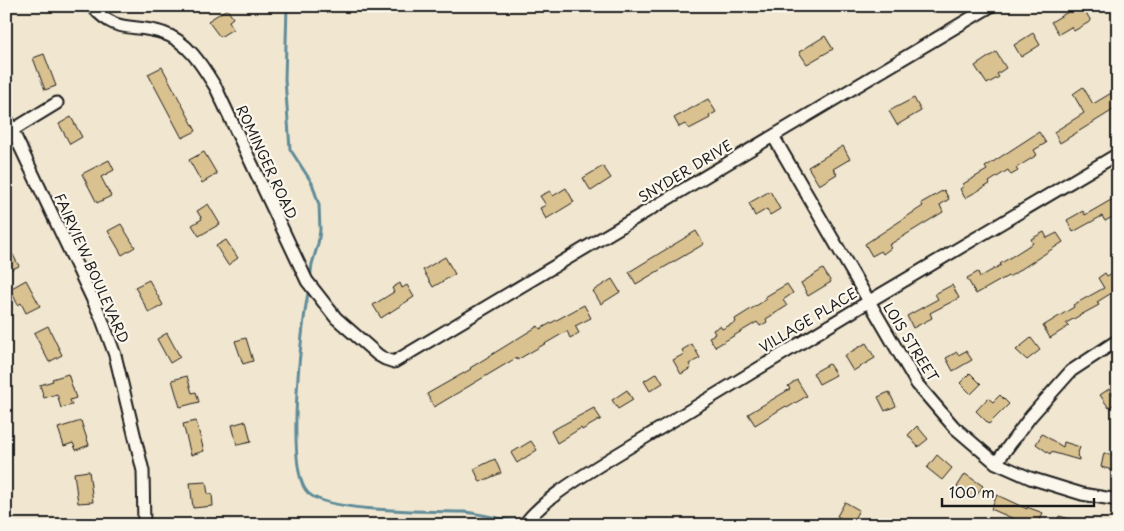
<svg xmlns="http://www.w3.org/2000/svg" width="1124" height="531" font-family="'Playpen Sans',sans-serif">
	<rect width="100%" height="100%" fill="#f1e7d0"/>
	<filter id="ink" filterUnits="userSpaceOnUse"><feTurbulence type="fractalNoise" baseFrequency=".02" numOctaves="2"/><feDisplacementMap in="SourceGraphic" scale="10" xChannelSelector="R" yChannelSelector="G"/><feConvolveMatrix kernelMatrix="1 2 1 2 8 2 1 2 1" color-interpolation-filters="sRGB"/></filter>
	<g filter="url(#ink)">
		<g fill="none" stroke-linecap="round" stroke-linejoin="round">
			<path stroke="#5f8b99" stroke-width="3" d="M287,6L285,79L290,149L312,183L319,205L320,230L318,244L312,264L310,279
				M309,288C302,321 284,471 308,493C329,513 432,511 464,512C476,513 486,516 497,518C506,520 515,521 524,522"/>
		</g>
		<path fill="#dac190" stroke="#1c1c1c" d="M1078,6H1082L1091,21L1074,31L1071,27L1059,34L1051,22Z
			M227,9L233,18L229,21L233,29L220,37L208,21Z
			M1033,33L1040,45L1021,57L1014,45Z
			M825,36L833,49L807,64L799,52Z
			M996,52L1006,68L997,74L999,77L987,84L975,66Z
			M44,54L56,86L45,90L33,58Z
			M162,67L196,131L182,138L148,74Z
			M1083,87L1093,104L1118,89V107L1060,143L1054,132L1084,113L1073,94Z
			M914,98L921,111L897,125L889,111Z
			M708,99L716,112L709,116L710,118L689,129L685,124L679,127L674,118Z
			M71,117L82,137L70,144L59,124Z
			M1039,132L1046,143L1034,150L1037,155L1016,168L1018,171L1011,175L1008,170L989,182L990,184L965,198L960,189L964,186L963,184L987,170L985,167Z
			M843,146L850,159L833,169L837,174L819,185L808,167Z
			M204,152L217,174L202,183L189,160Z
			M109,160L114,170L101,177L111,196L97,203L82,174Z
			M603,166L611,178L591,191L583,178Z
			M566,188L574,202L546,219L540,208L546,205L540,196L550,191L553,196Z
			M944,190L949,199L940,205L943,212L889,245L891,248L883,254L881,251L872,256L865,244L923,206L921,203Z
			M770,191L780,209L770,215L767,209L755,216L749,203Z
			M1118,196V214L1105,221L1102,216L1073,232L1067,220L1083,211L1085,215Z
			M208,204L220,224L199,236L192,225L202,219L197,211Z
			M121,224L135,247L122,255L108,231Z
			M696,231L704,244L636,284L629,272Z
			M1044,232L1047,238L1057,233L1063,242L1009,277L1008,276L976,294L967,278L978,272L980,277L1001,265L1000,264L1033,243L1031,239Z
			M226,240L238,258L228,265L216,246Z
			M6,242L19,266L6,272Z
			M445,257L455,274L433,287L423,270Z
			M823,269L831,282L808,296L801,283Z
			M1118,270V289L1097,302L1099,305L1066,323L1069,326L1050,338L1043,326L1074,307L1073,305L1104,288L1098,278L1105,273L1107,276Z
			M612,279L620,292L601,304L593,291Z
			M26,280L40,306L26,313L21,303L18,305L10,289Z
			M149,280L163,305L149,313L135,287Z
			M400,283L402,288L407,285L414,297L381,318L373,305L394,292L392,288Z
			M787,284L793,293L783,300L787,306L766,319L767,322L760,326L757,322L715,347L709,337L715,334L713,330L720,326L722,329L736,322L735,319L767,299L765,297Z
			M952,285L959,298L930,313L932,318L913,328L907,316L938,299L935,294Z
			M584,305L591,318L575,326L579,333L570,338L567,331L517,360L516,358L434,407L427,394L471,369L470,368L538,326L540,329Z
			M48,326L62,355L49,362L34,333Z
			M167,333L180,357L170,363L157,339Z
			M246,338L253,361L243,364L235,341Z
			M1031,338L1040,350L1027,360L1016,350Z
			M866,343L875,358L853,371L844,356Z
			M692,344L700,358L689,364L691,368L681,374L673,360L684,354L682,350Z
			M966,351L972,360L953,371L946,358L957,352L958,355Z
			M829,364L836,375L819,384L813,373Z
			M657,373L663,383L650,391L644,381Z
			M970,373L981,384L971,394L960,383Z
			M68,374L76,398L70,400L72,405L61,408L57,394L44,398L40,385L53,381L52,379Z
			M187,376L192,393L196,392L199,402L180,407L172,380Z
			M797,380L807,396L787,408L786,406L755,425L748,414L790,389L788,386Z
			M1109,389L1118,401L1109,408L1100,395Z
			M627,390L633,400L618,409L612,400Z
			M889,392L896,406L885,411L878,397Z
			M1000,395L1009,404L989,424L976,411L988,398L993,402Z
			M594,408L601,419L582,430L581,428L557,443L551,431Z
			M81,421L89,445L76,450L73,443L64,446L58,428Z
			M196,421L204,451L191,455L183,424Z
			M246,421L251,442L237,445L232,425Z
			M917,426L928,439L918,447L908,435Z
			M1042,434L1063,447L1064,442L1080,447L1077,456L1079,458V460L1051,452L1050,454L1036,444Z
			M531,441L537,450L517,463L511,453Z
			M1104,453L1118,456L1116,471L1101,467Z
			M937,455L952,468L942,480L927,468Z
			M495,459L501,473L480,482L474,469Z
			M89,471L93,502L78,503L74,473Z
			M965,474L983,486L974,499L957,487Z
			M206,482L208,494H212L213,506L193,508L190,483Z
			M997,495L1027,509V507L1043,513L1038,525H1028L991,509Z
			M845,502L859,510L851,524L837,516Z
			M1059,516L1081,522V525H1057Z"/>
		<g fill="none" stroke-linecap="round" stroke-linejoin="round">
			<g stroke="#1c1c1c" stroke-width="15">
				<path id="minor" d="M92,6C118,36 132,22 163,33C188,41 203,67 216,88L307,281L336,318L378,355L385,359L394,362L991,6
					M6,117L101,317L115,355L143,471L144,525
					M11,131L57,103
					M773,136L917,384L954,427L996,463L1030,478L1082,494L1118,500
					M996,463L1031,416L1071,371L1118,340
					M524,525C543,499 581,477 608,460L868,302L1118,154"/>
			</g>
			<use href="#minor" stroke="#fbf7ec" stroke-width="11"/>
		</g>
	</g>
	<g text-anchor="middle" dominant-baseline="central" stroke-width="4.5" stroke-linejoin="round" paint-order="stroke">
		<g font-size="14" fill="#1c1c1c" stroke="#fbf7ec">
			<text transform="translate(267 162) rotate(65)">ROMINGER ROAD</text>
			<text transform="translate(685 171) rotate(-31)">SNYDER DRIVE</text>
			<text transform="translate(92 268) rotate(66)">FAIRVIEW BOULEVARD</text>
			<text transform="translate(808 320) rotate(-31)">VILLAGE PLACE</text>
			<text transform="translate(911 342) rotate(58)">LOIS STREET</text>
		</g>
	</g>
	<rect width="1124" height="531" fill="none" stroke="#fbf7ec" stroke-width="25"/>
	<rect x="12" y="12" width="1099" height="506" fill="none" stroke="#1c1c1c" stroke-width="2" filter="url(#ink)"/>
	<path d="M942 498v8h152v-8" fill="none" stroke="#1c1c1c" stroke-width="2.5"/>
	<text x="949" y="498" font-size="15" fill="#1c1c1c" stroke="#fbf7ec" stroke-width="4" paint-order="stroke">100 m</text>
</svg>
